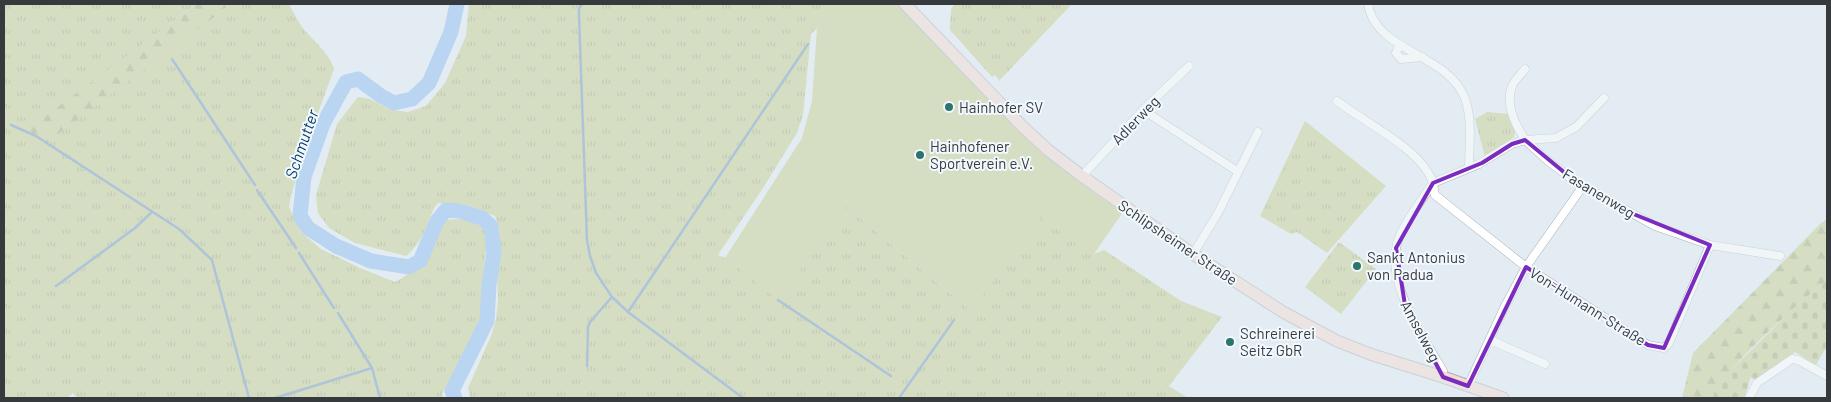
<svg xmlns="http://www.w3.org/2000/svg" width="1831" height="402" font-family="Barlow,sans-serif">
	<defs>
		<pattern id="grass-tufts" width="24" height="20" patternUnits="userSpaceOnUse" patternTransform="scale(1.25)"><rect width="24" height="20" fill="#c3ca8a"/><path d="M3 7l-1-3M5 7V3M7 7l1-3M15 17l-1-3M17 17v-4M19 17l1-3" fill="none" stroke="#9fa572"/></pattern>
		<pattern id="forest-firs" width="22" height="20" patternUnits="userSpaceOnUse" patternTransform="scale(1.25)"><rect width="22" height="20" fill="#c3ca8a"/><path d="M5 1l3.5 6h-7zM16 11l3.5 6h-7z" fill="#9fa572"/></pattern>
		<pattern id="cemetery-stones" width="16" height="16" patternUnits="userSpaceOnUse" patternTransform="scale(1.25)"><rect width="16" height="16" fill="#c3ca8a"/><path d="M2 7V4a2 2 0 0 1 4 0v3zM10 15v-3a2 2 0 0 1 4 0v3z" fill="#9fa572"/></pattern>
	</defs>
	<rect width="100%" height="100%" fill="#e4ecf3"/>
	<path fill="url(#grass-tufts)" d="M4,4H197L29,129L226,8L225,4H290V6C294,13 298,21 302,27C313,41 329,52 334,69L314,124L291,195L289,207L301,232L321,249L360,268L395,282L422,266L443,221C458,217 476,220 488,232L481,298V320L458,368L442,394L443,398H77L73,393L67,398H4Z
		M469,4H842L811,34L803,115L797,133L763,188L718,255L725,258L846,206L971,311L1052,165L1072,174L1071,176L1066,179L1094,254L1104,250L1181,301L1222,317L1169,386L1188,398H470L468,388L491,336L496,319L498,300L497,272L500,253L499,228L495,216L467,206L438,203C432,210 431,216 428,224C422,237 417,247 406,256L355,243L329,228L318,213L316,195L337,124L358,97L370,99L391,110L408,112L426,106L445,83L466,36Z
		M955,4H1072L998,82L999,80L995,75L992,77L950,30L951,9Z
		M1487,112L1509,114L1514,127L1515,132L1514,137L1485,157L1475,119Z
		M1305,121L1386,186L1327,253L1297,232L1291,234L1260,216Z
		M1339,242L1376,269L1341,314L1305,287Z"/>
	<path fill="url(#forest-firs)" d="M197,4H225L226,8L45,144L28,129Z
		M1827,219V281C1806,296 1715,377 1713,398H1682L1693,353L1820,224Z"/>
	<path fill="url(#cemetery-stones)" d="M1827,281V346L1816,365L1795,352L1757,379L1750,378L1745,398H1713L1714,392L1724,372L1731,370L1796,306Z"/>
	<path fill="#c3ca8a" d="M842,4H898L981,89L1068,173L1057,192L1066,179L1071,176L1123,212L1094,254L1041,219L1047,207L1036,225L971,311L846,206L778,300L725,258L802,138L812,101L817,28Z"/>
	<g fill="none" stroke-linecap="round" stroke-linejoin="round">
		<path stroke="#6e93bb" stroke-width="2.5" d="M582,4L579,8V16L587,240L590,256L596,273L612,297L628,312L743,398
			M172,59L255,185
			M11,125L36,136L179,229L212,260L249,398
			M257,190L296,248
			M299,253L334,308
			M56,286L135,228L152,212
			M778,300L891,376
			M628,312L808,44
			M338,313L372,368L380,398
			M587,366L588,327L590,322L612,297
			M275,398L372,368
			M899,398L954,320"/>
		<path stroke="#86b9f1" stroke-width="15" d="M455,398L452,391L487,321L489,285L494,253L491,226L482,218L459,211L446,210L437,221L420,261L409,267L371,261L336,246L308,228L300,216L304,177L323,124L346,82L358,79L381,96L394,103L412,99L429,83L451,32L457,4"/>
		<g stroke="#a9b1b8" stroke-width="9">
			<path id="street" d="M1368,4C1375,51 1445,53 1464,96C1473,117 1469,146 1469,168
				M1403,46L1398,48L1396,53L1401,59L1422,57
				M1525,69C1521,74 1516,79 1513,84C1504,103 1515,124 1525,140L1556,138L1576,127L1604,98
				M1337,101C1365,123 1422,149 1433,183C1422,200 1408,217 1400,235C1381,278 1422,335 1443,371V377
				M1143,110L1237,171
				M1082,176L1143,110L1189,66
				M1710,245L1669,343L1664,348L1648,345L1526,267L1435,195L1433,183L1479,164L1512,144L1525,140L1548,161L1576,182L1655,226L1710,245L1780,256
				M1193,254L1218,213L1258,132
				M1490,340L1545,364
				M1468,386L1505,306L1526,267L1583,186
				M1749,398L1757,383L1792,359L1798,360L1827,376"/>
		</g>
		<g stroke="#a9b1b8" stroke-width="13">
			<path id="secondary" d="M905,4L1023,127L1048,150L1082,176L1193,254L1283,312L1337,341L1370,354L1443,377L1503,398"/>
		</g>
		<use href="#street" stroke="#fff" stroke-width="8"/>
		<use href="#secondary" stroke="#f4dad0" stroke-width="11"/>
	</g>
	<path d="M0 0H1831V402H0ZM1525,140L1576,182L1626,211L1710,245L1664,348L1648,345L1526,267L1468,386L1443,377L1405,305L1396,248L1433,183L1482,163L1512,144Z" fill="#e4ecf3" fill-opacity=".55" fill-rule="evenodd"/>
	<path fill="none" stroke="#7b2cbf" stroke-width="4" stroke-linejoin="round" d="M1525,140L1576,182L1626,211L1710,245L1664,348L1648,345L1526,267L1468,386L1443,377L1405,305L1396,248L1433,183L1482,163L1512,144Z"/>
	<g fill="#2c746c" stroke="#f2f9fe" stroke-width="2">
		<circle cx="949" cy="107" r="5"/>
		<circle cx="920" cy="155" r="5"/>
		<circle cx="1357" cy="266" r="5"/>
		<circle cx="1230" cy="342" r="5"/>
	</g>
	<g text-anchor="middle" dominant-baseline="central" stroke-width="4" stroke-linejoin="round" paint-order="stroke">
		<g font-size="15" fill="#373a3d" stroke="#f2f9fe" text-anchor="start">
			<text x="959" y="107">Hainhofer SV</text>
			<text x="930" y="146">Hainhofener<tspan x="930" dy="17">Sportverein e.V.</tspan></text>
			<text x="1367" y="257">Sankt Antonius<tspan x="1367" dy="17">von Padua</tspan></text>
			<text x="1240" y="333">Schreinerei<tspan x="1240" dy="17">Seitz GbR</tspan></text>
		</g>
		<g font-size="15" fill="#373a3d" stroke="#f2f9fe">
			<text transform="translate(1135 120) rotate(-46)">Adlerweg</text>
			<text transform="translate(1599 193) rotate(31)">Fasanenweg</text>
			<text transform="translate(1178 242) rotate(34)">Schlipsheimer Straße</text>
			<text transform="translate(1588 306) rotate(32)">Von-Humann-Straße</text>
			<text transform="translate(1421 331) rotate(62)">Amselweg</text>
		</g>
		<g font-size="16" font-style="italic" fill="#0b3b66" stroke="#f2f9fe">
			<text transform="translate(301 144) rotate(-71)">Schmutter</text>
		</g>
	</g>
	<rect width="1831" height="402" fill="none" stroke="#373a3d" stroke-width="10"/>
</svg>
